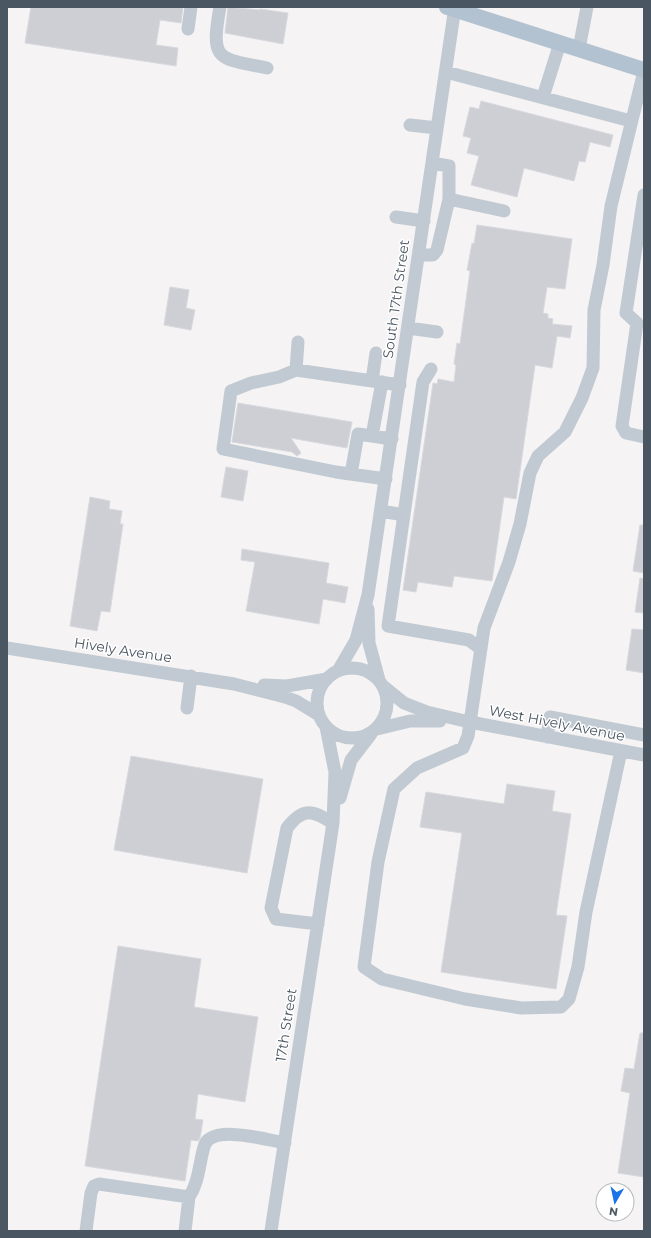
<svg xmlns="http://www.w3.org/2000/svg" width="651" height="1238" font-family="Montserrat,sans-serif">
	<rect width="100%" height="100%" fill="#f5f3f3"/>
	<path fill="#cdcfd5" stroke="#d7d9de" d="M31,7H183L181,23L160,20L156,45L178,48L176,66L25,43Z
		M228,7L260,10V9L288,13L283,44L225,33Z
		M481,101L613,135L610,147L590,142L585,162L579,161L574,181L524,168L517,197L471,185L479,156L467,153L471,138L463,136L470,107L479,109Z
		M477,225L572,239L565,289L547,287L543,313L548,314V318L553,319L552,324L572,326L570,338L557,336L552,368L535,365L516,499L504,497L492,581L454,576L452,587L418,582L416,592L403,590L433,383L437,384L438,379L454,382L456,365L454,364L457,343L460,344L470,271L467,270L472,243L474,244Z
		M170,287L189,290L186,308L195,310L191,330L164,325Z
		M238,403L352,422L347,448L291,438L301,453L297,456L292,452L232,442Z
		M226,467L248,471L243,501L221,497Z
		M90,497L110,501L109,509L122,511L120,524H123L110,612L101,611L97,631L70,626Z
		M640,525H644V573L633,571Z
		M242,549L329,563L326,583L348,587L345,603L323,599L319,624L246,611L255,562L241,560Z
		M640,578L644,579V613L635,612Z
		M632,629L644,630V673L626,670Z
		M131,756L263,779L247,873L114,850Z
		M507,784L555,791L552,811L571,814L556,915L567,916L556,989L441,972L462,833L420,827L426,792L504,804Z
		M118,946L201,959L194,1007L258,1017L245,1102L198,1094L195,1119L203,1120L200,1138L198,1141L191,1140L185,1181L85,1166Z
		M640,1033H644V1177L618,1173L630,1093L621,1091L625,1068L634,1069Z"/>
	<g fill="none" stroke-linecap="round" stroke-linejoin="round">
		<path stroke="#c1cad2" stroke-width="13" d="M220,7C210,62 218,58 267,68
			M188,29L191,7
			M579,49L587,7
			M446,72L631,121
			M543,97L560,43
			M410,125L437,128
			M644,195L626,313L637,323L622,426L626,433L644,437
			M449,199L504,211
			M396,217L424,221
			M419,255H433L437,250L449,199V166L432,163
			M408,328L437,332
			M431,369L423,382L388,626L469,640L481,649
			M296,370L298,342
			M372,381L376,353
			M372,436L382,382
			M351,474L358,434L392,439
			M386,479L336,472L223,449L231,391L251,383L279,377L296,370L400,385
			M381,511L404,515
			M368,609L369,643L379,680
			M7,648L234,684L285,697L296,701L319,715
			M317 703a35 35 0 1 1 70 0a35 35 0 1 1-70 0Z
			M338,671L356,640L368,595L455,7
			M264,685L287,686L327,679
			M383,686L404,703L427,712L465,721L644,755
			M187,708L191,676
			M377,729L410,721H440
			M547,737L550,717L644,735
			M621,751L586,912L578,967L569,999L561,1007L521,1008L465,999L382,979L364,967L378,862L394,789L417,768L463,748L468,736L484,628L509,562L520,524L530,473L538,456L565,432L582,398L593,368L594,310L603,265L611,206L644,71
			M340,798L351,760L371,734
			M318,924L276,919L271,908L287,828C303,807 312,810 333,823
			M189,1197C199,1182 199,1164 204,1147C210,1123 267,1140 285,1143
			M86,1231L91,1193L94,1186L99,1184L189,1197L185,1231
			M271,1231L333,823L335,772L326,727"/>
		<path stroke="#b3c2d1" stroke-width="16" d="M447,7L644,70"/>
	</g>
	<g text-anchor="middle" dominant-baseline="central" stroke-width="3" stroke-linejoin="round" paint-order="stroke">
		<g font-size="14" fill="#4a5661" stroke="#fff">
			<text transform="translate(396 299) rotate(-82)">South 17th Street</text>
			<text transform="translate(123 650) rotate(9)">Hively Avenue</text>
			<text transform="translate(557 723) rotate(11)">West Hively Avenue</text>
			<text transform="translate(286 1025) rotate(-81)">17th Street</text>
		</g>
	</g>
	<rect width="651" height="1238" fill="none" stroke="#4a5661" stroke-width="16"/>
	<g transform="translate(615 1202) rotate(189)"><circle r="19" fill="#ffffff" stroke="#b7bbc0"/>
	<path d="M0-3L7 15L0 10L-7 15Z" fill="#1a73e8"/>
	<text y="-6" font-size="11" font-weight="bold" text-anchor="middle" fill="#4a5661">N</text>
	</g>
</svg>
